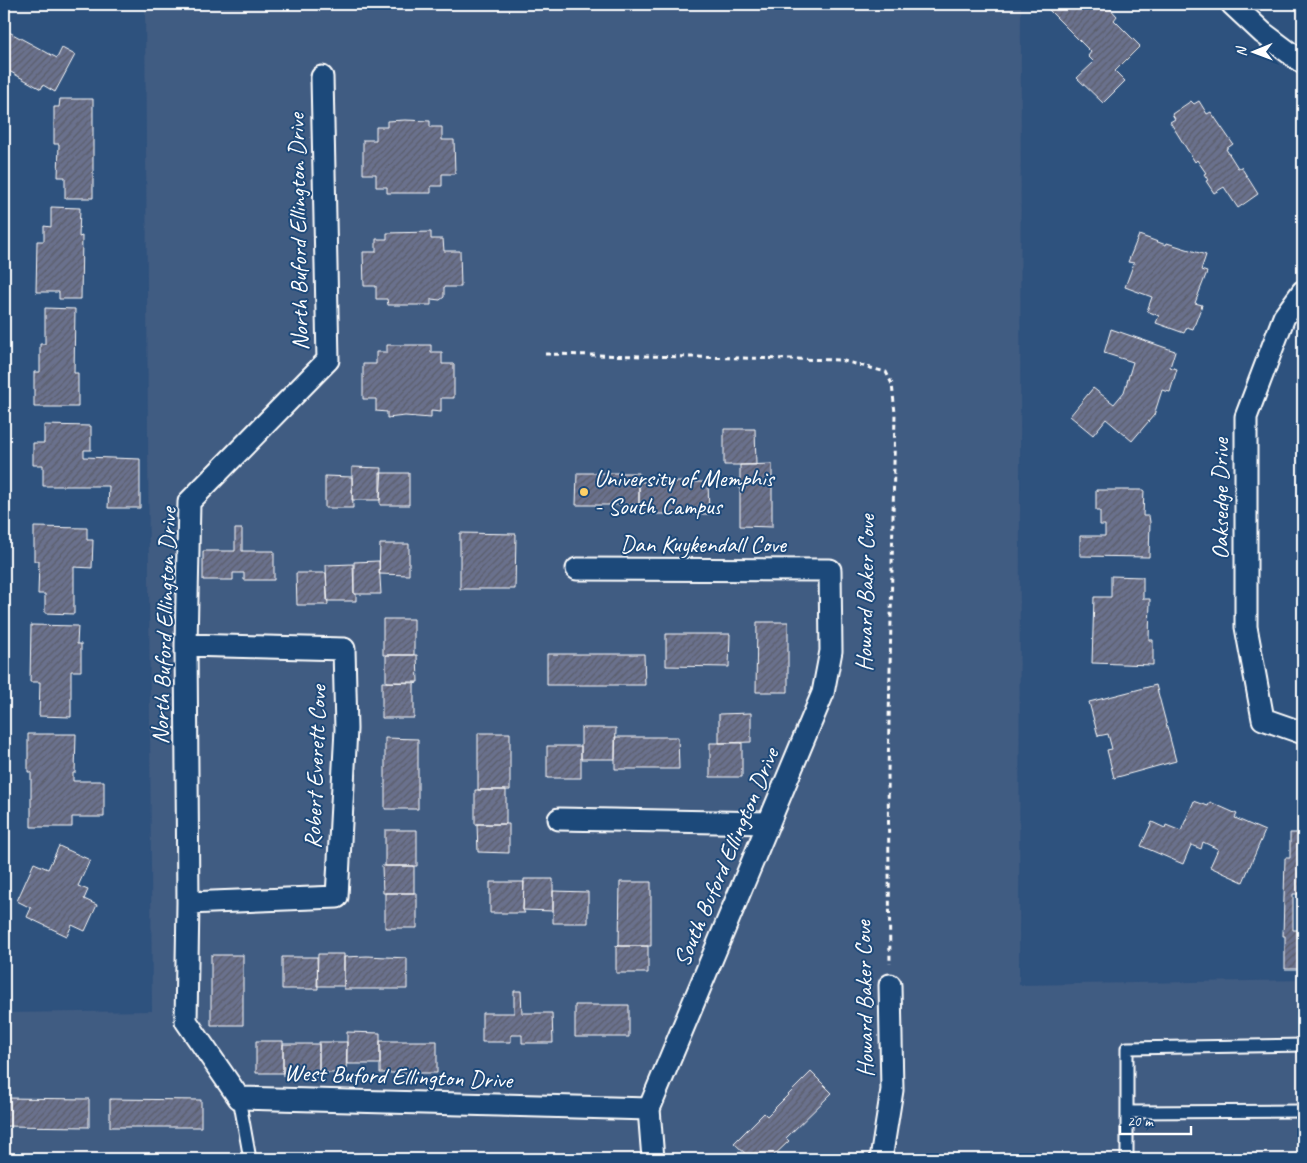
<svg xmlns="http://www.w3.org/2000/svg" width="1307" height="1163" font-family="Caveat,sans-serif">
	<defs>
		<pattern id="building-hatch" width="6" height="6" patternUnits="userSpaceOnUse" patternTransform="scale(1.25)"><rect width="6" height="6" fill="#6a718d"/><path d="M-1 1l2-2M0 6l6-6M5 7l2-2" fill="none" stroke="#5a5d69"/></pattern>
	</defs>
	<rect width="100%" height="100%" fill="#2e527e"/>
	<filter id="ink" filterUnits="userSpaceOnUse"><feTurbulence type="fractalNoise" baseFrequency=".02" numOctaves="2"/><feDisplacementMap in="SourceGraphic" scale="10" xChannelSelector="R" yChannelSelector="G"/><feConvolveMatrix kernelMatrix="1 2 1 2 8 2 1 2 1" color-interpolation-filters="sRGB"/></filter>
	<g filter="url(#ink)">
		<path fill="#405b82" d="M145,4H1021L1019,985L1303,980V1159H4V1013L152,1011Z"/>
		<path fill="url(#building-hatch)" stroke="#fff" d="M1052,4H1106L1117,16L1114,20L1140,46L1115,71L1125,81L1103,103L1077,78L1094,62L1088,56L1091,52L1047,8Z
			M9,32L57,58L62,48L75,55L55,92L43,85L41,89L9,71L4,79V42Z
			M60,99H93V198H65V177H58L59,144H54V107H59Z
			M1191,101L1194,104L1199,101L1207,114L1211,112L1233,144L1226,149L1238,168L1241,167L1258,194L1238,208L1224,187L1214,193L1206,181L1208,180L1204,174L1206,173L1197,160L1195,162L1170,122L1175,119L1172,114Z
			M405,120L430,121V127H442V140H454L455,174H442V186H431V193H387V187H376V174H363V140H376V127H387V121Z
			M51,207L80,208L79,237L82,236L81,299H59V292H36L37,241H44V226L51,227Z
			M431,232V239H443L444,251H460L461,287H444V297L440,300L431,299V305H388L387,299H376V286H364L363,252H376V239H387V233Z
			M1139,235L1166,245L1167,243L1206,255L1201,270L1207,272L1195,303L1202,305L1193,329L1187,327L1184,333L1156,323L1159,316L1147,311L1152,297L1125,287L1134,263L1128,262Z
			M45,308L75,309L74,373H78V407H34V372H40V344H45Z
			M1111,329L1175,351L1170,367L1177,369L1170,392L1162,390L1154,415L1132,441L1106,419L1093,435L1070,416L1093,388L1114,404L1124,392L1133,362L1104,353Z
			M387,345H431V352H442V364H454V398H441V412L431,411V418L405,416L387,418V412L376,411V399H363V364H376V352H387Z
			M44,425L91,426V450H84V457L140,459V508H108L109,486H43V465H33V443H44Z
			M724,429H755L756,465H724Z
			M772,464V527L740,526V465Z
			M352,467L382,468L380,500H352Z
			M380,473H409V505H380Z
			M577,473H639V505H576Z
			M325,476L352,477L353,508H325Z
			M639,482H708L709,514H639Z
			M1096,490H1144L1143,516H1149L1150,522L1149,557L1080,556V536H1105V525H1100V511H1096Z
			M34,527L87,528V540H93L92,568L74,567V614L45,613V594H38L39,561H34Z
			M235,529H242V551H274V580H244V573H233V580H203V551H235Z
			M460,533L516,534L515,589H460Z
			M380,544H409V575L379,574Z
			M379,561L381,594H354V562Z
			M353,564L354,594H356V601H327L326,565Z
			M296,573H326L328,605H297Z
			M1111,576L1143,577V599H1150L1149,640H1153V665L1092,663L1094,597H1111Z
			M383,619H414V655H383Z
			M757,622H788V692H756Z
			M31,625L78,626L77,644H81V671H71V717L39,716L40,682H30Z
			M666,634H730L729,667L666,666Z
			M547,654H644L645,685H547Z
			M386,655H417L418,682H386Z
			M382,682L417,683L414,684V718H382Z
			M1156,685L1176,761L1114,778L1107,750L1112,749L1108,734L1098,736L1089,702Z
			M751,713V742L719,743V714Z
			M581,728H616L615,759H581Z
			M478,733H510V790H478Z
			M28,734H76L75,773H73V781H104V817H72V827H31V772H28Z
			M615,737H678L679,769H615Z
			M385,738L418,739V809H385Z
			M710,743H742V777H710Z
			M547,746H581V778H547Z
			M475,790H506V824H475Z
			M1194,801L1208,806L1210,802L1237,814L1235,818L1265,831L1243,882L1210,867L1218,849L1203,842L1201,849L1191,845L1183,864L1141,846L1152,822L1165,828L1166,825L1181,831Z
			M477,824H509V853L478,852Z
			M385,830H417V866H385Z
			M1290,833H1303V894H1293V930H1303V969H1285V936H1283L1285,858H1290Z
			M59,846L90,860L78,886L88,890L84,899L97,905L85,931L72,925L67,936L27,917L31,908L17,901L34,863L48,869Z
			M382,866H414V893H383Z
			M524,879H553V911L523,910Z
			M490,882H524L523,910L525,913H490Z
			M620,882H651V946H617L619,944Z
			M553,891L588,892V923H553Z
			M385,893H417V928H385Z
			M616,946H648V973H616Z
			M318,954H344V986H317Z
			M211,955H243V1025H211Z
			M367,956L407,958V989H344V957Z
			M282,957H317L318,989H282Z
			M514,991H521L522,1013H552L553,1043H522V1035H511V1042H482V1013H514Z
			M575,1005H629V1037H575Z
			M347,1032L380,1033V1064H347Z
			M256,1041H283V1073H256Z
			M380,1041H437V1073H380Z
			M319,1042H347L346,1073H319Z
			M283,1044H319V1077L283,1076Z
			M811,1072L832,1093L786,1138L789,1141L770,1159H751L734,1143L764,1113L767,1116Z
			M4,1098L89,1099V1127L4,1126Z
			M110,1099L201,1100V1127H110Z"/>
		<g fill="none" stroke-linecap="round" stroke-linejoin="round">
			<g stroke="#fff" stroke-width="15">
				<path id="service" d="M1303,1045L1127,1048V1112L1303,1111
					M239,1098L250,1159
					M1127,1112V1159"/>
			</g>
			<g stroke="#fff" stroke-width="25">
				<path id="minor" d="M1232,4L1263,33L1303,63
					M322,77L328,360L189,502L186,645L188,903L186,1021L239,1098L649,1109
					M1303,291L1284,317L1246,417V627L1263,719L1303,733
					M577,569L830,570L831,651L823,693L649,1109L653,1159
					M186,645L344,649L346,729L337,897L188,903
					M559,819L769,823
					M881,1159L892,1090L890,985"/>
			</g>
			<path stroke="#fff" stroke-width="3" stroke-dasharray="5 4" stroke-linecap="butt" d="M545,354L840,360L886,372L892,384L895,413L888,773L890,964"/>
			<use href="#service" stroke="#1f4a7a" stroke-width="11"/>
			<use href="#minor" stroke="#1f4a7a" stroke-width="21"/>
		</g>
	</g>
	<circle fill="#ffd166" stroke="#1f4a7a" stroke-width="2" cx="584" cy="492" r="5"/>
	<g text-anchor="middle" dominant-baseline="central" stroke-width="4" stroke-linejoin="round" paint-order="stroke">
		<g font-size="24" fill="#fff" stroke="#1f4a7a">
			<text transform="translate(298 232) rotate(-91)">North Buford Ellington Drive</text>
			<text transform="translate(1220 499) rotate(-90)">Oaksedge Drive</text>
			<text x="703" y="544">Dan Kuykendall Cove</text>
			<text transform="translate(865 593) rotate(-89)">Howard Baker Cove</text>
			<text transform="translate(164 626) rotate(-88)">North Buford Ellington Drive</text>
			<text transform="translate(315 767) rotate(-88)">Robert Everett Cove</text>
			<text transform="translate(726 857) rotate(-67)">South Buford Ellington Drive</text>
			<text transform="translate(864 999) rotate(-91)">Howard Baker Cove</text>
			<text transform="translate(398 1076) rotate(2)">West Buford Ellington Drive</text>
		</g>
		<g font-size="24" fill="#fff" stroke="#1f4a7a" text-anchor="start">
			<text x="594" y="478">University of Memphis<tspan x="594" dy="28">- South Campus</tspan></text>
		</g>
	</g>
	<rect width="1307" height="1163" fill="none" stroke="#1f4a7a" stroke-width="20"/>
	<rect x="10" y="10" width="1287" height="1143" fill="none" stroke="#fff" stroke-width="2" filter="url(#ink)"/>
	<g transform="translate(1254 52) rotate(269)" stroke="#1f4a7a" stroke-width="4" paint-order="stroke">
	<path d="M0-4L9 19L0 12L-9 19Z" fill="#ffffff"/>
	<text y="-8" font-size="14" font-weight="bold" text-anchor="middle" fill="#ffffff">N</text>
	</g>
	<path d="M1120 1126v8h71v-8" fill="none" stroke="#ffffff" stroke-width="2.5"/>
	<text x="1127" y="1126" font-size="15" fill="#ffffff" stroke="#1f4a7a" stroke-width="4" paint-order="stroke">20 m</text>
</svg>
